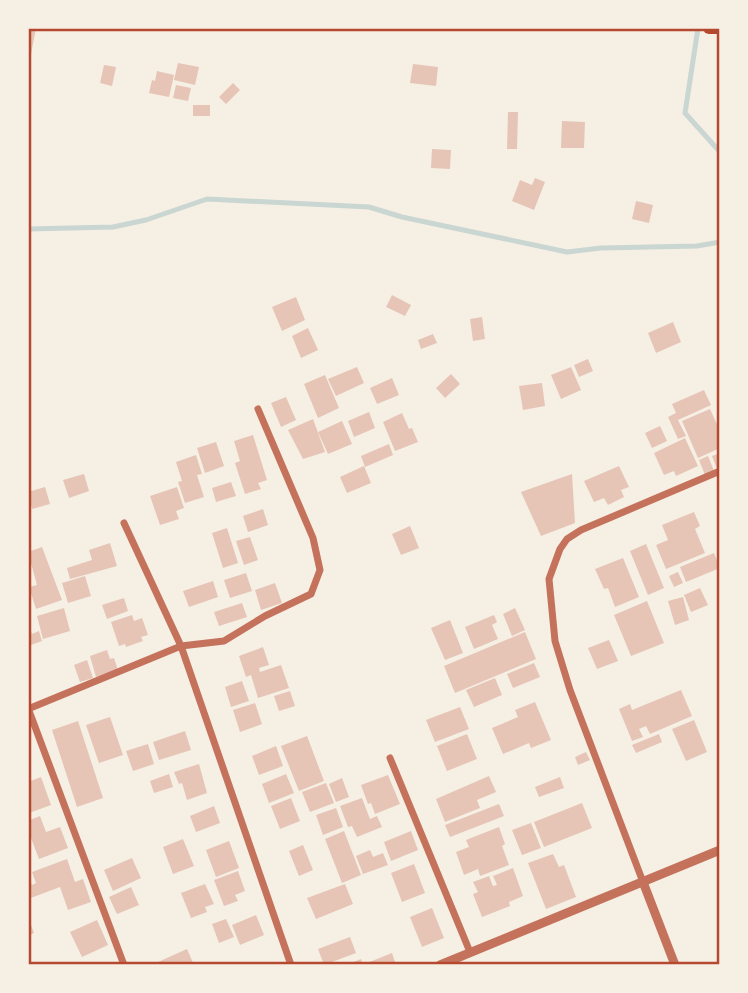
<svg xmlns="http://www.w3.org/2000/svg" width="748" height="993" font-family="'Work Sans',sans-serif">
	<rect width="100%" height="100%" fill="#f6efe4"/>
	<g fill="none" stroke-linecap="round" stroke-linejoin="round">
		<path stroke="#c9d6d2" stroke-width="5" d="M698,28L685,113L720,152
			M28,229L113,227L146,220L207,199L369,207L402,217L567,252L601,248L697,246L720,242"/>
	</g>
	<path fill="#e6c5b7" d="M28,28H36L29,65H28Z
		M178,63L199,67L195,85L174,80Z
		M413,64L438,67L436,86L410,83Z
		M104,65L116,67L112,86L100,83Z
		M157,71L174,75L169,97L149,93L152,80L155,81Z
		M233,83L240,90L226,104L219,97Z
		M176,85L191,88L188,101L173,98Z
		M193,105H210V116H193Z
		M508,112H518L517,149H507Z
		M562,121L585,122L584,148H561Z
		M432,149L451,150L450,169L431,168Z
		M535,178L545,182L534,210L512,201L520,180L532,185Z
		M636,201L653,205L649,223L632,219Z
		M392,295L411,305L405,316L386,307Z
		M296,297L305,320L282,331L272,307Z
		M482,317L485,339L473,341L470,319Z
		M673,322L681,342L656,353L648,333Z
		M308,328L318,350L301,358L292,336Z
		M433,334L437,343L421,349L418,340Z
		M588,359L593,371L579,377L574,365Z
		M357,367L364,383L336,396L328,379Z
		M571,367L581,390L561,399L551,375Z
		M451,374L460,384L445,398L436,388Z
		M325,375L339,408L318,418L304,384Z
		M392,378L399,395L377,404L370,388Z
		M542,383L545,406L523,410L519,386Z
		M704,390L711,405L678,420L686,436L678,439L668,417L676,413L672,404Z
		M286,397L296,420L281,427L271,403Z
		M710,409L720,431V448L698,458L682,421Z
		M369,412L375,428L354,437L348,421Z
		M402,413L409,429L412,428L418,442L395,451L383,422Z
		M313,419L325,452L303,459L288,430Z
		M342,421L352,444L328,454L318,432Z
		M660,426L667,441L652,448L645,433Z
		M253,435L267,480L258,483L261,489L245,494L235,463L240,461L234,441Z
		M685,438L698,466L676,476L674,471L664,475L654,453Z
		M216,442L224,466L205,473L197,448Z
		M389,444L393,455L365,467L361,456Z
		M720,453V468L717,469L712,456Z
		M196,455L202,474L197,475L204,497L185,503L178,482L182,481L176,462Z
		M708,456L714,471L705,475L699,460Z
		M364,466L371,483L347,493L340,477Z
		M619,466L629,487L621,490L624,497L608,505L604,498L594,502L584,481Z
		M84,474L89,491L69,498L63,480Z
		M572,474L575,523L541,536L521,492Z
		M231,482L236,496L216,502L212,488Z
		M45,487L50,504L32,509L28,492Z
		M177,487L184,508L176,511L179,519L160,525L150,496Z
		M263,509L268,525L248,532L243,516Z
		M694,512L700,526L695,529L705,553L666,569L656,545L668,540L662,525Z
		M410,526L419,548L401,555L392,534Z
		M227,528L238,563L223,568L212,533Z
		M250,537L258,560L244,565L236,541Z
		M110,543L117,566L70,579L67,568L92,560L89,550Z
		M646,544L664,588L648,595L630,551Z
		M42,547L62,600L36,609L29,587L37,585L28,552Z
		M714,553L720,568L686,582L680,567Z
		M623,558L639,597L615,607L608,588L604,589L595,569Z
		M678,572L683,583L674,587L669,576Z
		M246,573L252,591L230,598L224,580Z
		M85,576L91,596L68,603L62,583Z
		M213,581L218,597L189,607L183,591Z
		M275,583L282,603L261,610L255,590Z
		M700,588L708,605L691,612L684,595Z
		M683,597L689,620L675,625L668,601Z
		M124,598L128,611L107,619L102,605Z
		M647,601L664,643L631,656L614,615Z
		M242,603L247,617L219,626L214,612Z
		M64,608L70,631L43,639L37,616Z
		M515,608L525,630L512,636L503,614Z
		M132,615L134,621L142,618L148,635L141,637L143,641L126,647L125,644L119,646L111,622Z
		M494,615L497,622L492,625L498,639L474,649L465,627Z
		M450,620L463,653L445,660L431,628Z
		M28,624L32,634L39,631L42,641L28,646Z
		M525,632L536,659L455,693L444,666Z
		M609,640L618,661L597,669L588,648Z
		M263,647L269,665L259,668L260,672L281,665L289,688L258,698L251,675L246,677L239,656Z
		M107,650L110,659L114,658L118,670L96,677L90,656Z
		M87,660L93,678L80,682L74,665Z
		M534,663L540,677L513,688L507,674Z
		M495,678L502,695L474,707L466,690Z
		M242,681L249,701L231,707L225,687Z
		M681,690L692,716L650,734L646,726L639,729L643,737L632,741L619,709L630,704L632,710Z
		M290,691L295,706L279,711L274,696Z
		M535,702L551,740L531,748L529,743L503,754L492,728L518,717L515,710Z
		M255,703L262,724L240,732L233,710Z
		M460,707L469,729L435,742L426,720Z
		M110,717L123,755L99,763L86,725Z
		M694,720L707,752L686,761L672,729Z
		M78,721L103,798L77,807L52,730Z
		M185,731L191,750L159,760L153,742Z
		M467,734L477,759L447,771L437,746Z
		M659,734L662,742L636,753L632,745Z
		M307,736L324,781L299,791L281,746Z
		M148,744L154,764L133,771L126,751Z
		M276,746L283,766L259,775L252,756Z
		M586,752L590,760L578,765L575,757Z
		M199,764L207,793L187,800L182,783L179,784L174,772Z
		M169,774L173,787L154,793L150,781Z
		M286,774L294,793L269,803L262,784Z
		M388,775L400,804L375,814L371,803L368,804L361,785Z
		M489,776L496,792L477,800L480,808L445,822L436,799Z
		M41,777L51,805L29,813L28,782Z
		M560,777L564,788L539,797L535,787Z
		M342,778L349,797L336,802L329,784Z
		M326,783L334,803L310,812L302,792Z
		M291,798L300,821L280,829L271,806Z
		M362,798L370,819L377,816L382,827L357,837L352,826L348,827L340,806Z
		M582,803L592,828L544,847L534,822Z
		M499,804L504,816L450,837L445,825Z
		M214,806L220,823L196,832L190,816Z
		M336,808L343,827L323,835L316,815Z
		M28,815L30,820L40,816L46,832L60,827L68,848L39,859L31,838L28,839Z
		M531,823L541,848L522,855L512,830Z
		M499,827L505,844L502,846L509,865L480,876L478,869L464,875L456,852L469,847L466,840Z
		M344,831L361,875L342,883L325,839Z
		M411,831L418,850L391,861L384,842Z
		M183,839L194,866L173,874L163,847Z
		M229,841L239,868L216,877L206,850Z
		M303,845L313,870L299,876L289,851Z
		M370,850L373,857L383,853L388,865L363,874L356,856Z
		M553,854L559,867L564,865L576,897L546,909L528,863Z
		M132,858L141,878L113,891L104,870Z
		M67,859L75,882L83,879L91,902L68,910L60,887L28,899V875L32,885L36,883L32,872Z
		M414,864L425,893L402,902L391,873Z
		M513,868L523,896L509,902L510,906L482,917L473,894L478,892L473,882L489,876L493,886L497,885L493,876Z
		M238,871L245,891L235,895L238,901L224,906L214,880Z
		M205,884L214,904L205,907L207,912L191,918L181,893Z
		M345,884L353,904L316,919L307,898Z
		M131,887L139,905L117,914L109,897Z
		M432,908L444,938L422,947L410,917Z
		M256,915L264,935L240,945L232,925Z
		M28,917L34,933L28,936Z
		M226,919L234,937L219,943L212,924Z
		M97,920L108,945L82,957L70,932Z
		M350,937L356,953L324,965L318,949Z
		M187,949L194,965H160L158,962Z
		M392,953L396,965H368L367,963Z
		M361,959L363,965H346Z"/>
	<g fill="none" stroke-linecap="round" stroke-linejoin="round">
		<path stroke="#c5725c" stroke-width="7" d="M124,523L181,646L291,965
			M28,708L124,965
			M28,709L181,646L224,641L265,616L311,594L320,570L313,538L258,409
			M390,758L470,952
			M643,882L570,690L555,641L549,579L560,549L567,539L581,530L720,471"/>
		<path stroke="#c5725c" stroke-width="9" d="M643,882L675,965
			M440,965L720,850"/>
		<path stroke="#b5482f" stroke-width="12" d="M709,28H720"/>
	</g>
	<rect width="748" height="993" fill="none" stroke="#f6efe4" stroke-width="60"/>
	<rect x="30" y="30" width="688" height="933" fill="none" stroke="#b5482f" stroke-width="2.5"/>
</svg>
